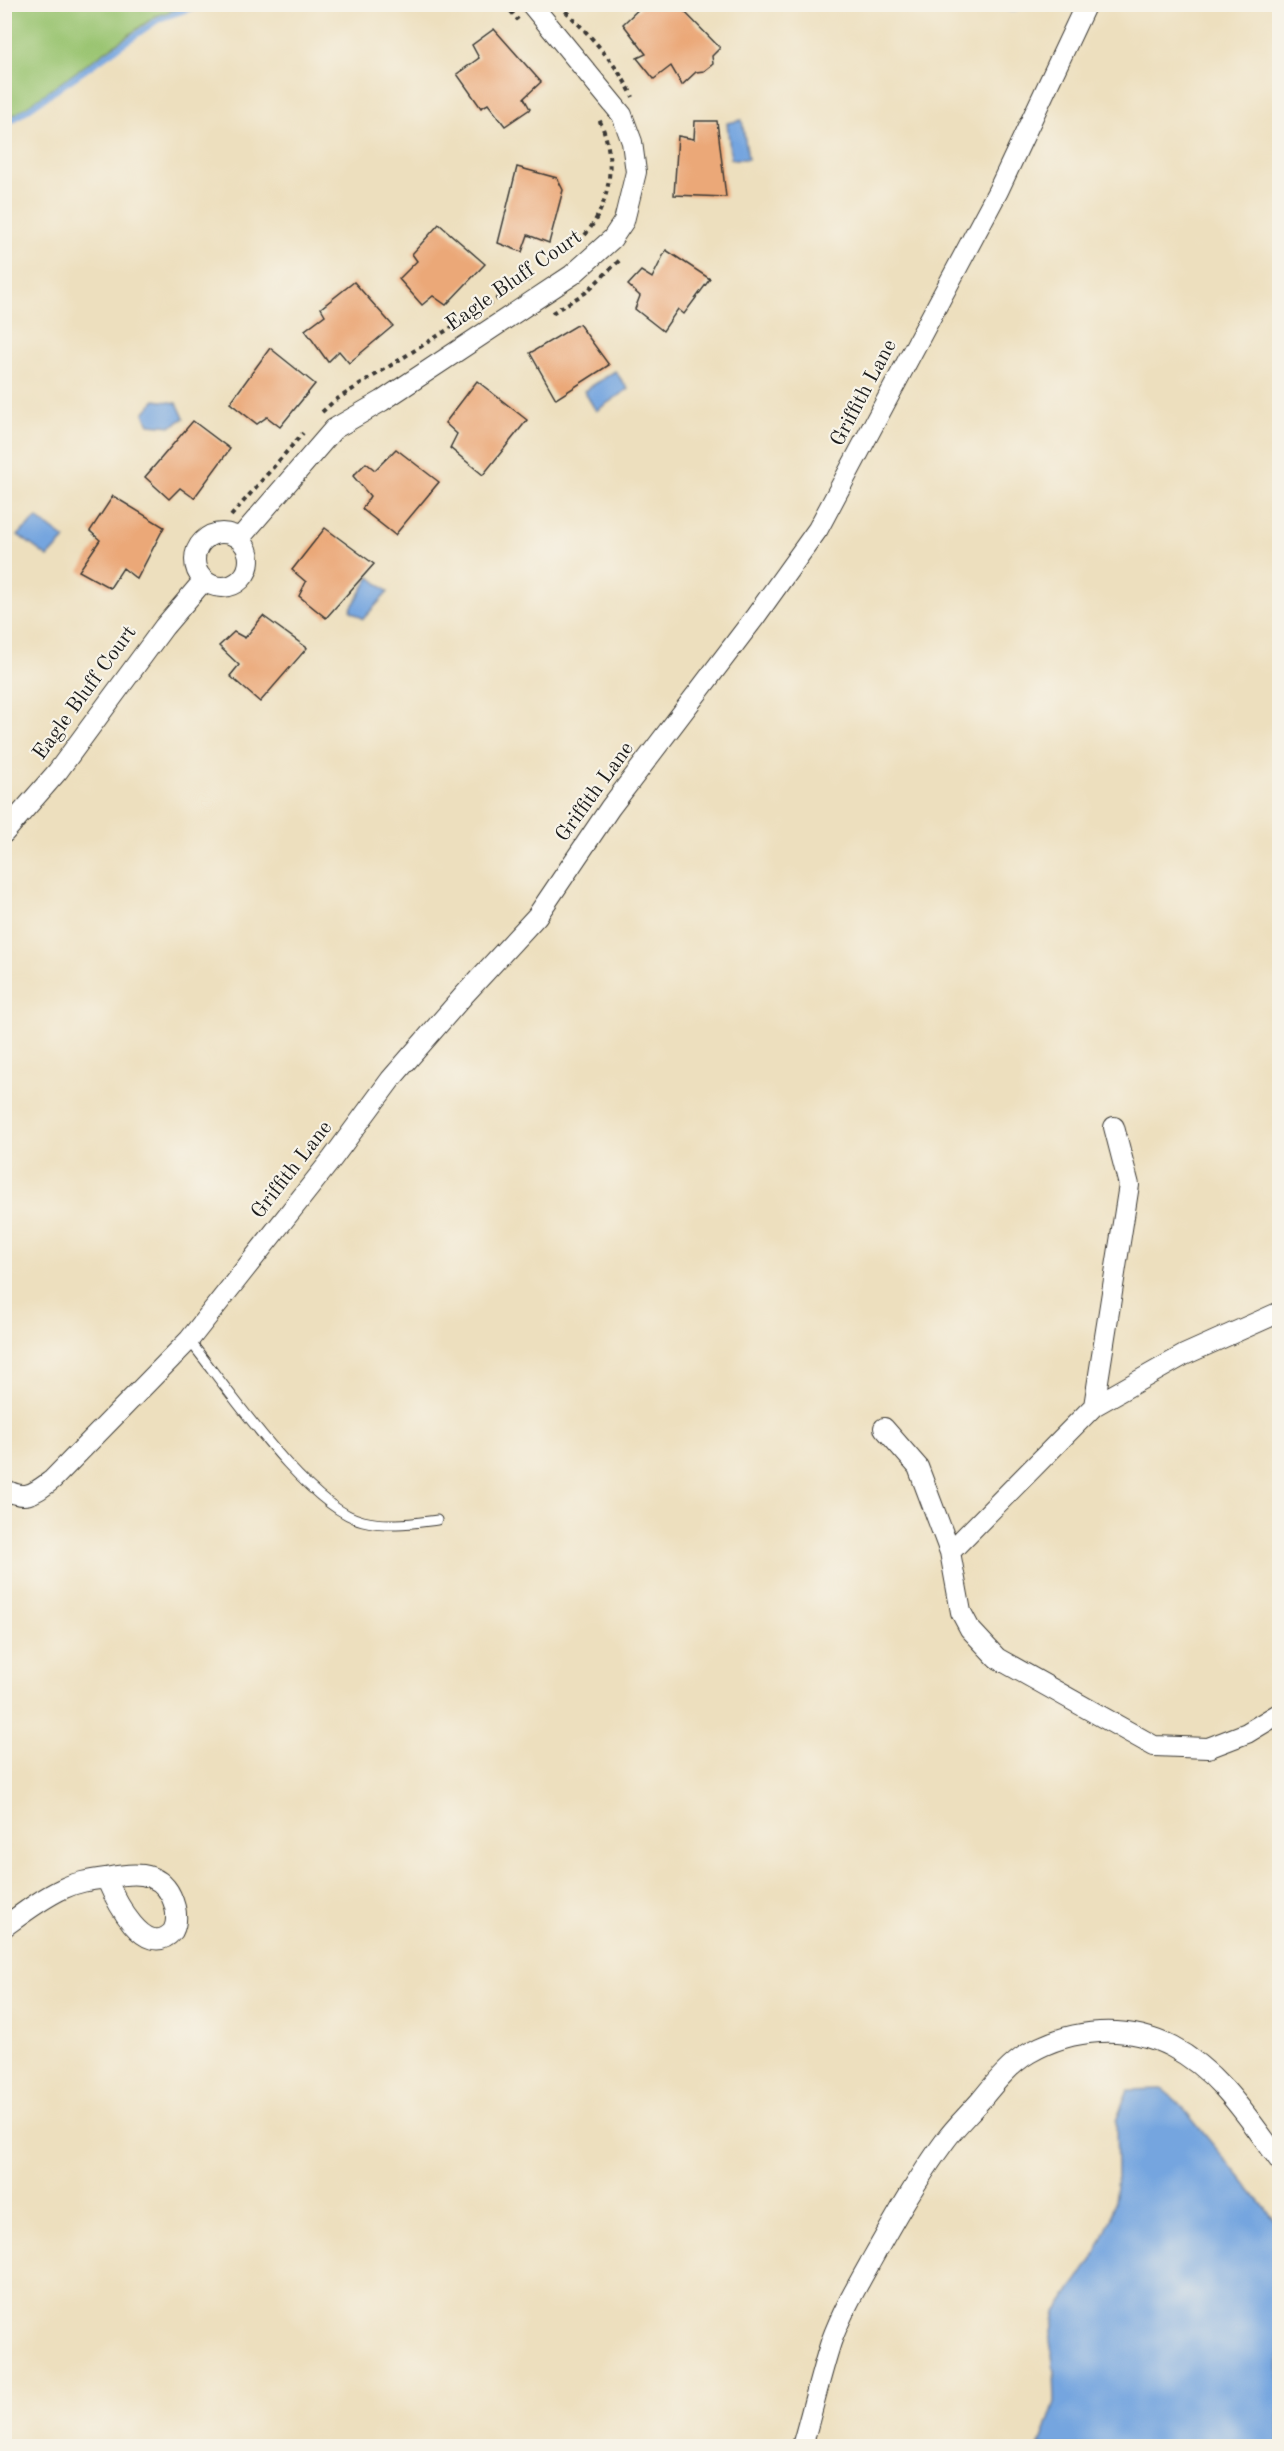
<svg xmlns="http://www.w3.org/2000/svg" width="1284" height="2451" font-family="'Old Standard TT',serif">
	<rect width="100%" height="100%" fill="#f7f3e8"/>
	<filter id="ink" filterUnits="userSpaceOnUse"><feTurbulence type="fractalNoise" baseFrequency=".0167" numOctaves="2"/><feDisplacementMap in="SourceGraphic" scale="12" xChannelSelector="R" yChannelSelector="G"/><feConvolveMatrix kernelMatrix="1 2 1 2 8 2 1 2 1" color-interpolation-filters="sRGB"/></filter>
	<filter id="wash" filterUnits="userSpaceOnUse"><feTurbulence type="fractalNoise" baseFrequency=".008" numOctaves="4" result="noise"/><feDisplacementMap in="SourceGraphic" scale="24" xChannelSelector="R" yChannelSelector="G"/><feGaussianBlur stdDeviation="1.35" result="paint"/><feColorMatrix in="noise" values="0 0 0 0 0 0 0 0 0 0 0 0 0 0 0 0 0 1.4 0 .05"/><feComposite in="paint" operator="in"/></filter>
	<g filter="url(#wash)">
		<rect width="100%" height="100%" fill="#eddfbe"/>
		<path fill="#9ac471" stroke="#5b7046" stroke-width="1.5" d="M4,5L5,4L190,5L156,16L16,114L5,116Z"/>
		<path fill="#75a5df" stroke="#48607e" stroke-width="1.5" d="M742,120L748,159H731L727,123Z
			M615,371L628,389L596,411L584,391Z
			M155,400L177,403L184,418L172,426L149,424L144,413Z
			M37,518L65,539L48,557L18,535Z
			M370,577L388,592L363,619L350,610Z
			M1162,2089L1178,2102L1279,2225V2446H1038L1042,2440L1055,2402L1054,2370L1050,2340L1056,2312L1095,2255L1112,2217L1117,2177L1116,2121L1128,2090Z"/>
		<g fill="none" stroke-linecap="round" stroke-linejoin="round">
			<path stroke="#75a5df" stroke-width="6" d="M1001,4L1013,9L1022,4
				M4,119L11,121L159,19L203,4"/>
		</g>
		<g id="blocks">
			<path fill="#eba878" d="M644,4H677L720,48L712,56L713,64L704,71L696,72L682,85L671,66L654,79L637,58L646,54L623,24Z
				M494,29L541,82L524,98L530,109L505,126L488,104L481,108L457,74L479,58L472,45Z
				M695,121H717L726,197L674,195L678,136L694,139Z
				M517,167L557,178L563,190L549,243L528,235L522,252L498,243Z
				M439,224L485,264L446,305L433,296L422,305L399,279L417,261L412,254Z
				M666,250L710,279L684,314L678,309L663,331L635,309L640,296L628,285L641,271L652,278Z
				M354,282L393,326L349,363L339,351L328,362L305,330L325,315L321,308Z
				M579,324L609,365L556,399L530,353Z
				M270,348L315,384L280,427L267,417L257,424L230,403Z
				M477,381L527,420L483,475L450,448L457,434L445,423Z
				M193,421L230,449L194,498L180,488L169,499L145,477Z
				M396,449L439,482L395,535L362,509L370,496L353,476L366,463L375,470Z
				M113,496L164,527L137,579L123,568L110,588L79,571L100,540L90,531Z
				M325,528L374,564L326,618L299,596L306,582L292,570Z
				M263,616L307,648L260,702L230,676L239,665L219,646L234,632L245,638Z"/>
		</g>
	</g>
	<g filter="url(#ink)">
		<use href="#blocks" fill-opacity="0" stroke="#3b3934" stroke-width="1.5"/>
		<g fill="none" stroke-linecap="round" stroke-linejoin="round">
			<g stroke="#3b3934" stroke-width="11">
				<path id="service" d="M189,1340C226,1386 308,1508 363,1521C388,1527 412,1523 437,1520"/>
			</g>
			<g stroke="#3b3934" stroke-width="22">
				<path id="minor" d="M195 560a27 27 0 1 1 54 0a27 27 0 1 1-54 0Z
					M239,539L334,429L382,401L572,275L612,239L624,221L636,172L632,142L622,115L531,4
					M4,833L58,771L164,627L204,580
					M1094,1406L1129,1185L1114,1127
					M884,1428L918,1467L950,1552L961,1612L970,1629L997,1658L1154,1746L1208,1748L1247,1733L1280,1713
					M4,1489C26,1501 33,1494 52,1480L189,1340L332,1159L391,1079L465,994L537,916L610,808L755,617L818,529L998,191L1086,4
					M950,1552L1094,1406L1184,1355L1280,1312
					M4,1927C23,1913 41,1899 62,1889C76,1882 91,1880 106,1878C130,1873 158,1869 171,1896C176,1907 179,1919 173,1931C145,1962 115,1899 106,1878
					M802,2446C812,2412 820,2376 831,2342C841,2314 857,2286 871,2261C894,2220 917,2179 945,2141C955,2127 969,2114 981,2100C994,2084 1010,2064 1029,2053C1072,2028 1127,2024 1172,2047C1220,2072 1248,2118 1280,2161"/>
			</g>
			<path stroke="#3b3934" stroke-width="4" stroke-dasharray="4.5 4.5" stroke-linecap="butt" d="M505,4L518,20
				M559,5C585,29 618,65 633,97
				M585,235C612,202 617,157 599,119
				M552,313L585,293L621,259
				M322,412L334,401L530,278
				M231,516L303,433"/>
			<use href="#service" stroke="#fff" stroke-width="9"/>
			<use href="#minor" stroke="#fff" stroke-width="20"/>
		</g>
	</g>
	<g text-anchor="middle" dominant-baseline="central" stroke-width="4.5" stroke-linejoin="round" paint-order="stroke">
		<g font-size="21" fill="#1c1c1c" stroke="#f7f3e8">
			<text transform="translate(514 281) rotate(-35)">Eagle Bluff Court</text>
			<text transform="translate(864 393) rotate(-62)">Griffith Lane</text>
			<text transform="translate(85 693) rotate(-54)">Eagle Bluff Court</text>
			<text transform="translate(595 792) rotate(-54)">Griffith Lane</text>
			<text transform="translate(292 1170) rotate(-52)">Griffith Lane</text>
		</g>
	</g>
	<rect width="1284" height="2451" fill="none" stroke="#f7f3e8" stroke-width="24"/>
</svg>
